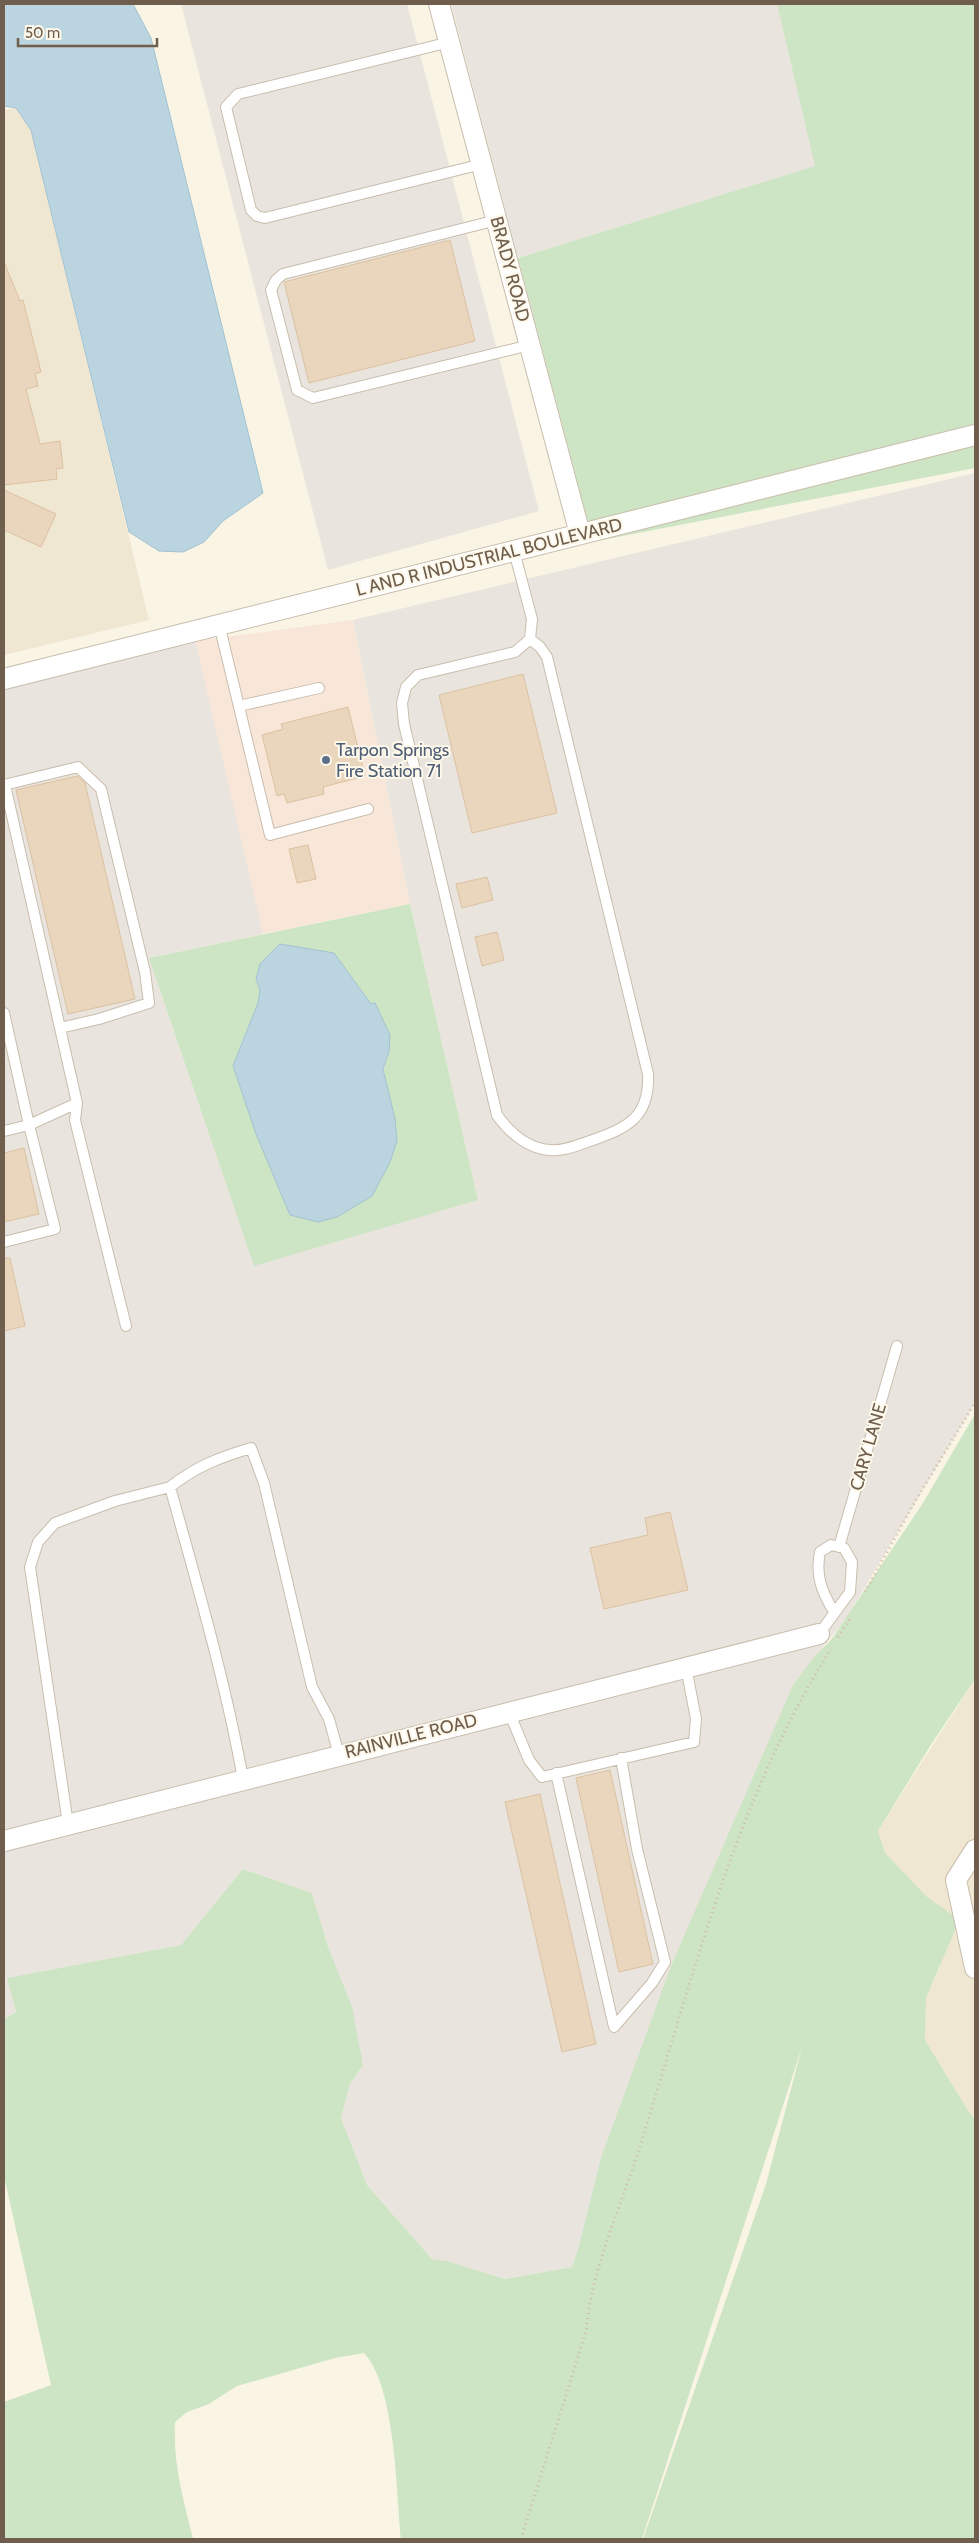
<svg xmlns="http://www.w3.org/2000/svg" width="979" height="2543" font-family="Cabin,sans-serif">
	<rect width="100%" height="100%" fill="#f9f4e4"/>
	<path fill="#f0e7d3" d="M16,108L31,130L149,620L4,655V110Z
		M975,1679V2119L969,2112L925,2040L926,1998L940,1967L885,1853L878,1831Z"/>
	<path fill="#f8e7d9" d="M353,620L410,904L263,934L189,642Z"/>
	<path fill="#e9e5de" d="M181,4H407L539,511L328,570Z
		M451,4H777L816,166L518,258Z
		M975,473V1403L847,1617L793,1685L572,2267L505,2279L447,2261L432,2259L367,2185L341,2118L350,2084L363,2065L312,1893L243,1869L181,1945L8,1978L16,2012L4,2019V1851L278,1779L273,1761L4,1831V688L195,640L263,934L149,958L254,1265L478,1200L410,904L353,620Z"/>
	<path fill="#cde5c4" fill-rule="evenodd" d="M777,4H975V425L588,522L518,258L815,166Z
		M975,445V468L586,543Z
		M410,904L478,1200L254,1266L149,958ZM334,953C356,983 379,1012 388,1049C390,1057 383,1064 384,1071C389,1109 403,1121 390,1162L258,1003L260,990Z
		M975,1414V1679L932,1743L878,1831L885,1853L927,1897L953,1915L956,1928L926,1998L925,2040L969,2112L975,2119V2539H643L766,2184L802,2047L642,2539H401C396,2491 396,2388 364,2353L335,2358L237,2386L209,2404L187,2412L175,2422C173,2466 183,2497 193,2539H4V2402L51,2385L4,2176V2019L16,2012L7,1978L181,1945L243,1869L312,1893L328,1947L352,2007L363,2065L350,2084L341,2118L367,2185L432,2259L447,2261L505,2279L572,2267L578,2250L601,2158L671,1966L793,1685L813,1658L831,1640L923,1503Z"/>
	<path fill="#bbd5e0" stroke="#a2c2d1" d="M4,4H133L151,38L263,493L223,521L204,542L183,552L159,551L129,532L31,130L16,108L4,106Z
		M280,944L334,953L371,1004L375,1003L390,1035L389,1052L383,1069L395,1119L397,1141L390,1162L372,1196L337,1217L318,1222L290,1215L256,1134L233,1066L258,1003L260,990L256,979L260,964Z"/>
	<path fill="#ead6bd" stroke="#dcc1a1" d="M450,240L475,341L309,383L284,282Z
		M4,262L20,301L23,300L41,372L35,374L38,386L26,389L40,444L60,441L63,468L56,469L57,479L4,485Z
		M4,490L56,514L41,547L4,530Z
		M523,674L557,813L472,833L439,695Z
		M348,707L365,776L323,787L324,794L287,803L284,794L277,796L262,735L283,729L281,724Z
		M77,776L85,783L135,999L68,1014L16,790Z
		M308,845L316,879L297,883L289,849Z
		M487,877L493,900L462,908L456,884Z
		M497,932L504,960L482,966L475,937Z
		M24,1148L39,1214L4,1222V1153Z
		M4,1258H10L25,1326L4,1331Z
		M670,1512L688,1590L604,1609L590,1548L648,1535L645,1518Z
		M610,1770L653,1964L619,1972L576,1778Z
		M540,1794L596,2044L562,2052L505,1802Z"/>
	<g fill="none" stroke-linecap="round" stroke-linejoin="round">
		<g stroke="#c9bdac" stroke-width="12">
			<path id="lane" d="M450,42L238,94L226,107L251,210L257,216L265,218L482,164
				M497,220L283,274L276,280L271,290L297,390L313,398L530,345
				M514,551L532,619L530,639L515,652L418,675L406,687L402,703L404,724L497,1115C509,1132 527,1148 549,1150C562,1152 578,1145 590,1141C627,1128 650,1118 648,1074L547,657L540,647L530,639
				M219,624L270,835L368,809
				M239,706L319,688
				M4,785L78,767L101,789L145,972L149,1003L99,1019L60,1028L5,785
				M4,1013L29,1125L4,1131
				M77,1103L75,1120L126,1326
				M4,1242L55,1229L29,1125L77,1103L60,1028
				M170,1487C197,1466 218,1458 251,1448L264,1483L312,1687L329,1719L339,1755
				M839,1547L897,1346
				M819,1634L850,1592L852,1562L844,1548L831,1545L820,1552C815,1576 822,1592 834,1612
				M509,1712L529,1760L542,1777L694,1742L696,1719L686,1667
				M556,1773L614,2027L652,1983L665,1962L637,1849L621,1758
				M68,1824L30,1567L38,1542L55,1523L115,1501L170,1487C197,1584 225,1680 243,1779"/>
		</g>
		<g stroke="#c9bdac" stroke-width="22">
			<path id="street" d="M439,4L580,534
				M4,679L975,435
				M4,1841L819,1634
				M975,1850L956,1880L975,1968"/>
		</g>
		<path stroke="#d0bba2" stroke-width="3" stroke-dasharray="1 4" stroke-linecap="butt" d="M865,1592L917,1498L975,1403
			M838,1637L851,1617
			M521,2539L586,2331C592,2266 622,2205 641,2143C694,1975 735,1800 831,1649"/>
		<use href="#lane" stroke="#fff" stroke-width="10"/>
		<use href="#street" stroke="#fff" stroke-width="20"/>
	</g>
	<circle fill="#5c6f8a" stroke="#fdf8ea" stroke-width="2" cx="326" cy="760" r="5"/>
	<g text-anchor="middle" dominant-baseline="central" stroke-width="4" stroke-linejoin="round" paint-order="stroke">
		<g font-size="18" fill="#6f5e4d" stroke="#fdf8ea">
			<text transform="translate(510 269) rotate(75)">BRADY ROAD</text>
			<text transform="translate(489 557) rotate(-14)">L AND R INDUSTRIAL BOULEVARD</text>
			<text transform="translate(868 1447) rotate(-74)">CARY LANE</text>
			<text transform="translate(411 1736) rotate(-14)">RAINVILLE ROAD</text>
		</g>
		<g font-size="18" fill="#4e5e75" stroke="#fdf8ea" text-anchor="start">
			<text x="336" y="750">Tarpon Springs<tspan x="336" dy="21">Fire Station 71</tspan></text>
		</g>
	</g>
	<rect width="979" height="2543" fill="none" stroke="#6f5e4d" stroke-width="10"/>
	<path d="M18 38v8h139v-8" fill="none" stroke="#6f5e4d" stroke-width="2.5"/>
	<text x="25" y="38" font-size="15" fill="#6f5e4d" stroke="#fdf8ea" stroke-width="4" paint-order="stroke">50 m</text>
</svg>
